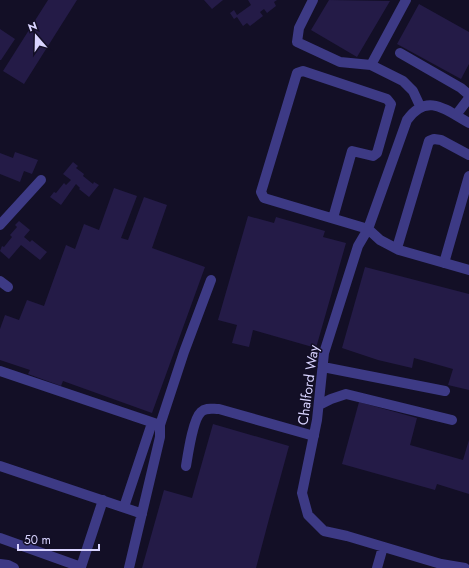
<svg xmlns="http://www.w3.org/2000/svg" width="469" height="568" font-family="Jost,sans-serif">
	<rect width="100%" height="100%" fill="#130f26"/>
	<path fill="#241b47" d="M48,0H77L24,84L3,71Z
		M204,0H223L212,9Z
		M248,0H277L274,2L276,6L267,13L264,9L260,12L263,16L250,26L247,23L243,26L237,17L234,19L230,13L234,10L237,15L251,5Z
		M329,0L390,1L357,57L311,30Z
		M419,4L469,32V64L461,79L397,44Z
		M0,29L15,39L1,60H0Z
		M15,152L38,160L32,174L24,171L20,182L0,174V153L13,158Z
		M73,162L78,166L76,168L84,174L83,176L93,184L94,182L99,185L89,197L79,189L80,188L76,184L61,205L50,197L54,192L56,193L64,183L66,185L71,180L63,174Z
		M114,188L137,196L121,238L128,240L144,197L167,205L152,248L205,267L152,413L63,381L61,386L28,374L30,370L0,360V329L5,315L19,320L27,300L44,306L66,245L75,249L84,224L99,230Z
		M248,216L274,223L276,217L325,231L323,237L346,243L316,348L253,330L249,347L232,343L237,325L218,320Z
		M19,221L30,230L24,237L30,242L32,240L47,252L40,260L21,245L9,259L0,251L2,246L4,247L12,237L10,235L17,227L15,225Z
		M365,267L469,294V390L448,385L453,369L414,358L412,368L378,360L342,348Z
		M359,402L417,418L410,445L463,460L469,440V494L437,484L435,490L342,464Z
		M213,424L289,446L269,519L256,568H142L164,490L192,498Z"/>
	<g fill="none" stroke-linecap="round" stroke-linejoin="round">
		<path stroke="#3d3a85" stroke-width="10" d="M313,0L299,28L297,42L340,62L371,65L403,81L413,91L420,106
			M400,53L461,88L469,95
			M371,65L406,0
			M456,115L469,98
			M333,218L352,151L373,156L377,153L391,104L387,99L303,71L297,73L261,192L264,198L368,229L380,240L399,250L469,270
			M0,225L41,180
			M397,248L429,141L434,139L441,140L469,155
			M444,263L469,176
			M0,281L8,287
			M323,367L445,391
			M0,371L160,425V437L129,568
			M319,405L331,399L346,394L452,420
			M160,425L184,352L211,280
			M0,466L137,512L142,514
			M186,466C188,454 193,419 201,412C206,407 212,409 219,409L314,436
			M124,507L152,423
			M0,538L81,567L103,500
			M0,564L8,565L14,568
			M377,568L383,547
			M465,568L441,564L347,536L324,531L308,515L302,493L317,420L324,353L358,246L368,229L407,120C427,92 446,110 469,123"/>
	</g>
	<g text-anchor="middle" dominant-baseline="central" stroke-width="3" stroke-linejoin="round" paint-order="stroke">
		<g font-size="14" fill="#d9d4ff" stroke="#130f26">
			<text transform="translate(308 385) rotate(-82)">Chalford Way</text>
		</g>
	</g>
	<g transform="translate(36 36) rotate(340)" stroke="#130f26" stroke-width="3" paint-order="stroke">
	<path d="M0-3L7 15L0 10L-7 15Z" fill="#d9d4ff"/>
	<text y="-6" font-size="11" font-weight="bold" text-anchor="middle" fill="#d9d4ff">N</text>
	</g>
	<path d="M18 544v6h81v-6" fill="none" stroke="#d9d4ff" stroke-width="2"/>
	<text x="24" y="544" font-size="12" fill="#d9d4ff" stroke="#130f26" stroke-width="3" paint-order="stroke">50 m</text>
</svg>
